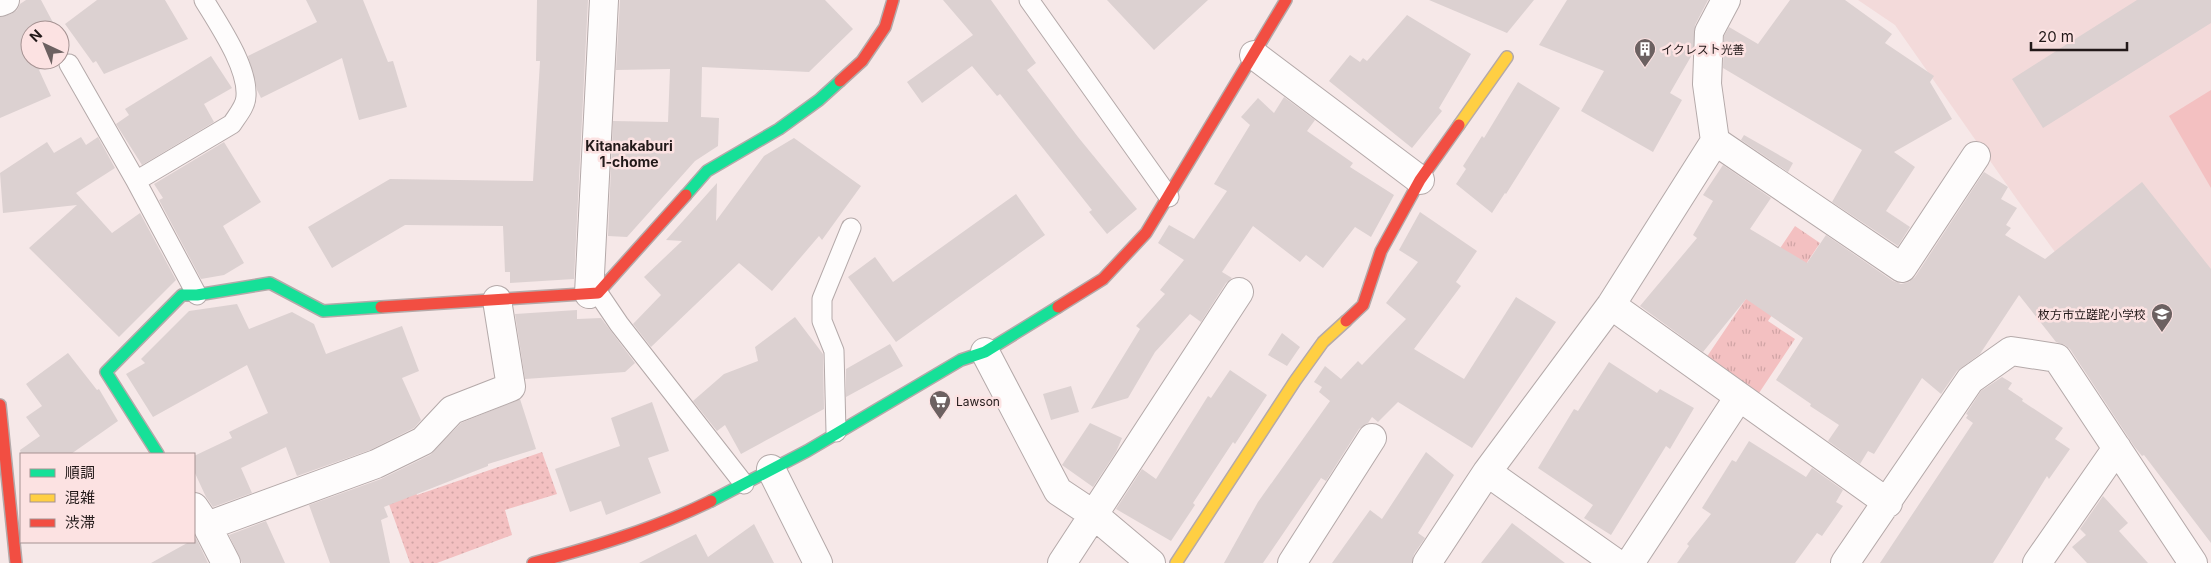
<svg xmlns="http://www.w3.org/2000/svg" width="2211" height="563" font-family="Inter,'Noto Sans JP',sans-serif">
	<defs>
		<pattern id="grass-tufts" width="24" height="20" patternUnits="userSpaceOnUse" patternTransform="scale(1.25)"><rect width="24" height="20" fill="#f3c0c1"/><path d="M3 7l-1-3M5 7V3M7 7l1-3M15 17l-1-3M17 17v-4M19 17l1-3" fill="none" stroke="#d0a4a5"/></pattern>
		<pattern id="garden-dots" width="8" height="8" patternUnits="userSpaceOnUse" patternTransform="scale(1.25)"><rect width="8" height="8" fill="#f3c0c1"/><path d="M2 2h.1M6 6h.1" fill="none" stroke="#d0a4a5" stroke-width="1.8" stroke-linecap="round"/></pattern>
	</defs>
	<rect width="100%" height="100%" fill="#f6e8e8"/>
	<path fill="#f3dada" d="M1858,0H2211V468L2016,198L1895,25Z"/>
	<path fill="url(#grass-tufts)" d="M1795,226L1820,243L1768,321L1795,339L1755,399L1702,364Z"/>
	<path fill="url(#garden-dots)" d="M542,452L557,494L505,510L512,535L437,563H410L385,493L412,484L417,495Z"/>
	<path fill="#f3c0c1" d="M2211,90V188L2169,116Z"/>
	<path fill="#dcd1d1" d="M26,0H41L57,30H30V60H53L39,70L51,96L0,118V17L11,14L17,10L20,4Z
		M97,0H165L188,39L104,74L96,61L93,63L65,24Z
		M306,0H363L388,62L393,61L407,107L359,120L342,58L261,98L257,90L248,56L317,22Z
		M537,0H588L574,279L510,283V272H505L503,226L405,225L332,268L308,227L390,179L533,181L540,61H536Z
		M620,0H825L853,29L809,72L702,67L701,117L719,118L718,146L695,161L627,237L608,236L613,121L668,122L670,69L616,70Z
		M943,0H991L1036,63L1027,70L1078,137L1137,209L1107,234L1089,212L1092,210L1000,94L997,96L972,66L922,103L907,82L973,35Z
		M1107,0H1208L1154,50Z
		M1429,0H1534L1507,33Z
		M1567,0H1708L1695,25L1693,53L1670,93L1682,100L1653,152L1581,111L1604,71L1539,45Z
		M1790,0H1845L1892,34L1885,43L1934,76L1930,82L1952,119L1894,152L1915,167L1886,211L1910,227L1898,246L1832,202L1862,150L1723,68L1724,36L1729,27L1758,44Z
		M2137,0H2211V23L2043,128L2012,79Z
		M1407,15L1471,54L1439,108L1442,111L1412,148L1329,81L1350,55L1360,62L1363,58L1367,61Z
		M60,35L68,49L60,55Z
		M211,56L232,88L204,104L214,122L142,165L116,124L129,115L125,109Z
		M1518,82L1560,108L1506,194L1505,193L1492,213L1456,184L1466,169L1463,166L1482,136L1484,138Z
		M1284,97L1315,120L1307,131L1353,163L1350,167L1394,195L1371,237L1355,227L1323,268L1306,255L1300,262L1253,226L1222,272L1232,278L1226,283L1201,322L1190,314L1155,352L1128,398L1091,409L1140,329L1136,326L1165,294L1160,290L1184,260L1158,243L1169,225L1194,239L1227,191L1214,184L1250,125L1241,117L1258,98L1274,113Z
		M1744,135L1793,163L1788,172L1741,140Z
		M81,137L86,145L98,137L115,168L76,193L112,233L140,213L176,280L119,337L29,248L77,205L3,213L0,173L47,142L54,153Z
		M794,138L861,186L822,240L819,236L772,291L739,263L651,347L633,324L661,295L644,277L682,241L666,240L717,183L716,221L764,156Z
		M224,142L261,202L223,226L244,263L224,275L201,279L159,200L163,198L154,184Z
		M1723,165L1771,198L1750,229L1807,263L1826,235L1893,281L1901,284L1909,282L1915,277L1984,172L2008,187L2001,199L2017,208L2006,225L2011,228L2005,235L2045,259L2142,182L2211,269V543L2144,455L2142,456L2134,446L2070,349L2065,345L2056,342L2019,295L1980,354L1957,371L1941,394L1922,378L1874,454L1868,451L1860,464L1828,441L1839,425L1810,406L1811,404L1776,380L1803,338L1746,299L1703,352L1640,306L1697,238L1693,235L1713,201L1703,195Z
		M1016,194L1045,235L896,342L848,277L875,257L893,282Z
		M1420,212L1477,251L1456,282L1461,286L1414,349L1464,379L1516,297L1556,322L1472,448L1398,402L1378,422L1372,417L1368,423L1359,429L1326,481L1321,478L1263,563H1224L1258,502L1330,401L1319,392L1322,387L1314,382L1325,366L1341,379L1358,361L1362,365L1406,319L1386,303L1418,262L1399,250Z
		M237,304L249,329L292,312L314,324L326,354L402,326L419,371L402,378L421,420L414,428L370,450L297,476L286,447L241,468L252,493L213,507L206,497L194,471V456L232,438L229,432L268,413L247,365L153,417L126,374L145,363L141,359L189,311Z
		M577,310V319L601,318L635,363L625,372L525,379L515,314Z
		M795,317L823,354L824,409L741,454L725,425L717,431L693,401L724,374L758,361L755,347Z
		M1282,333L1300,347L1287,366L1268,355Z
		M890,344L903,366L846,397V369Z
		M68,353L97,390L99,389L118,421L71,454H21L20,450L40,436L26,417L42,406L26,384Z
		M1609,362L1657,393L1660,389L1694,408L1670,449L1666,446L1611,535L1584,518L1593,505L1538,468L1574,409L1578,411Z
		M1230,370L1267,395L1235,444L1233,442L1193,503L1195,505L1171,541L1116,509L1142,469L1156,479L1208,396L1211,398Z
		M2002,377L2012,383L2008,389L2023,399L2022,401L2063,428L2055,439L2070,449L2049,479L2047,476L1993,563H1880L1973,423L1966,418L1968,415L1966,414L1981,391Z
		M1071,386L1079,412L1051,420L1043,394Z
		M520,399L536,449L488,464V466L384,507L388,517L381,520L390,563H330L309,505L381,479L430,455L461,423Z
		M652,402L669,451L648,458L661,493L606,515L601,501L570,512L555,469L620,446L611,418Z
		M1090,423L1122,438L1116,452L1093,487L1062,465Z
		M1749,441L1806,477L1812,468L1843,490L1836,502L1843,506L1822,536L1817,533L1795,563H1677L1689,546L1687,544L1711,514L1702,508L1732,460L1736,462Z
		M1426,452L1454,475L1418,533L1425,538L1414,554L1412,563H1332L1370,510L1382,519Z
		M2103,496L2128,523L2119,531L2148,563H2087L2072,547L2086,535L2080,529Z
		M266,521L285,563H242L229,535Z
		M1512,523L1565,563H1481Z
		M754,524L774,563H639L696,534L708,557Z
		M196,538L208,563H151L189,542H194Z"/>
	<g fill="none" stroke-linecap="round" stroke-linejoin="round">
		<g stroke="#b4a9a9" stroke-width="21">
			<path id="lane" d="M1029,0L1169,197
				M69,64L136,181L197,295
				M136,181L232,124C237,116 246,106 246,96C248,67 219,25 204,0
				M598,293L619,324L744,484
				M836,432L834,351L822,321V299L851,228"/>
		</g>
		<g stroke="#b4a9a9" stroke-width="30">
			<path id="street" d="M1726,0L1709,32L1707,84L1715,141L1902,268L1976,156
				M0,2L5,0
				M1254,55L1420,180
				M589,294L604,0
				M1611,305L1888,503
				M985,352L1058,491L1094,515L1151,563
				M771,469L818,563
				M1487,472L1616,563
				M194,507L207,526L226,563
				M207,526L376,464L423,441L452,410L511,387L497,300
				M1062,563L1239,292
				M1292,563L1372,438
				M1427,563L1487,472L1611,305L1715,141
				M1630,563L1739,397
				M1845,563L1970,380L2011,351L2057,358L2193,563
				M2037,563L2117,448"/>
		</g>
		<g stroke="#b4a9a9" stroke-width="14">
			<path id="fast" d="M686,195L707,171L779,129L819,100L840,81
				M158,454L106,372L182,295H197L270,283L323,311L381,307
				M711,501L807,451L961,360L985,352L1058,307"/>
		</g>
		<g stroke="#b4a9a9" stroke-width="14">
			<path id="slow" d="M1459,125L1507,57
				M1176,563L1295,381L1323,342L1346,321"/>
		</g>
		<g stroke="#b4a9a9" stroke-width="14">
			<path id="jam" d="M840,81L862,61L885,27L893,0
				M381,307L598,293L686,195
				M1058,307L1103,279L1146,233L1286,0
				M1346,321L1363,305L1381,251L1420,180L1459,125
				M0,405L16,563
				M533,563C594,547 654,529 711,501"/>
		</g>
		<use href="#lane" stroke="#fefcfc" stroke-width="19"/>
		<use href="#street" stroke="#fefcfc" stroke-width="28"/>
		<use href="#fast" stroke="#16e098" stroke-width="11"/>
		<use href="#slow" stroke="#ffcf43" stroke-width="11"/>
		<use href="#jam" stroke="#f24e42" stroke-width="11"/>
	</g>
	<defs>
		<g id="building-pin" transform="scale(1.125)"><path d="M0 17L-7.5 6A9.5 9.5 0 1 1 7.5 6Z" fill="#6c6161" stroke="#fce2e2"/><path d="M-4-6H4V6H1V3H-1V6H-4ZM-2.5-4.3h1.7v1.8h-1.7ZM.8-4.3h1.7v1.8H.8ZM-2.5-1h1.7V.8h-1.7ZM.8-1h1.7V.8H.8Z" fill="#fff"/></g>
		<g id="school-pin" transform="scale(1.125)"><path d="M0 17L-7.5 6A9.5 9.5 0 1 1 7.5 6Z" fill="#6c6161" stroke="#fce2e2"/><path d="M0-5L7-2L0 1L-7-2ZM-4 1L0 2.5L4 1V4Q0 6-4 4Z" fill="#fff"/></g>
		<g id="supermarket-pin" transform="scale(1.125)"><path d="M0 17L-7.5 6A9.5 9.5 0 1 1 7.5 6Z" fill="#6c6161" stroke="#fce2e2"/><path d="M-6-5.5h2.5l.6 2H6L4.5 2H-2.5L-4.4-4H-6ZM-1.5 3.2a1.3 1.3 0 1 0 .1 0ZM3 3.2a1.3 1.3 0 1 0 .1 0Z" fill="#fff"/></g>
	</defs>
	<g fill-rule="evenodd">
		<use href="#building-pin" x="1645" y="49"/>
		<use href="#school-pin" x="2162" y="314"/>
		<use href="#supermarket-pin" x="940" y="401"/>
	</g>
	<g text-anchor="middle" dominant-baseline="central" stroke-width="5" stroke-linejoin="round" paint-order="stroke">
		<g font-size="12" fill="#221919" stroke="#fce2e2" text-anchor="start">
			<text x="1661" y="49">イクレスト光善</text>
			<text x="2146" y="314" text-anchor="end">枚方市立蹉跎小学校</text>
			<text x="956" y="401">Lawson</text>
		</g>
		<g font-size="14" font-weight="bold" fill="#221919" stroke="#fce2e2">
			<text x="629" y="145">Kitanakaburi<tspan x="629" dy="16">1-chome</tspan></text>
		</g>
	</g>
	<rect x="20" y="453" width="175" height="90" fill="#fce2e2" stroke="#a59292"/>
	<rect x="30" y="469" width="25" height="8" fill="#16e098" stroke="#a59292"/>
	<text x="65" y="478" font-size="15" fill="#221919">順調</text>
	<rect x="30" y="494" width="25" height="8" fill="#ffcf43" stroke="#a59292"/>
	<text x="65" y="503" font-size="15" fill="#221919">混雑</text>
	<rect x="30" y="519" width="25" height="8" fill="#f24e42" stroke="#a59292"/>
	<text x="65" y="528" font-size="15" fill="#221919">渋滞</text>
	<g transform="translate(45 45) rotate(316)"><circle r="24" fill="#fce2e2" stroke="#a59292"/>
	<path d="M0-4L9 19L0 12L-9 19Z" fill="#6c6161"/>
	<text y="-8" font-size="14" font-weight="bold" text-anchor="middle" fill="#221919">N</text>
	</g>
	<path d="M2031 42v8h96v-8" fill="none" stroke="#221919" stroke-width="2.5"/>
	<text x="2038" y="42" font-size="15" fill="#221919" stroke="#fce2e2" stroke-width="4" paint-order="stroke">20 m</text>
</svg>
